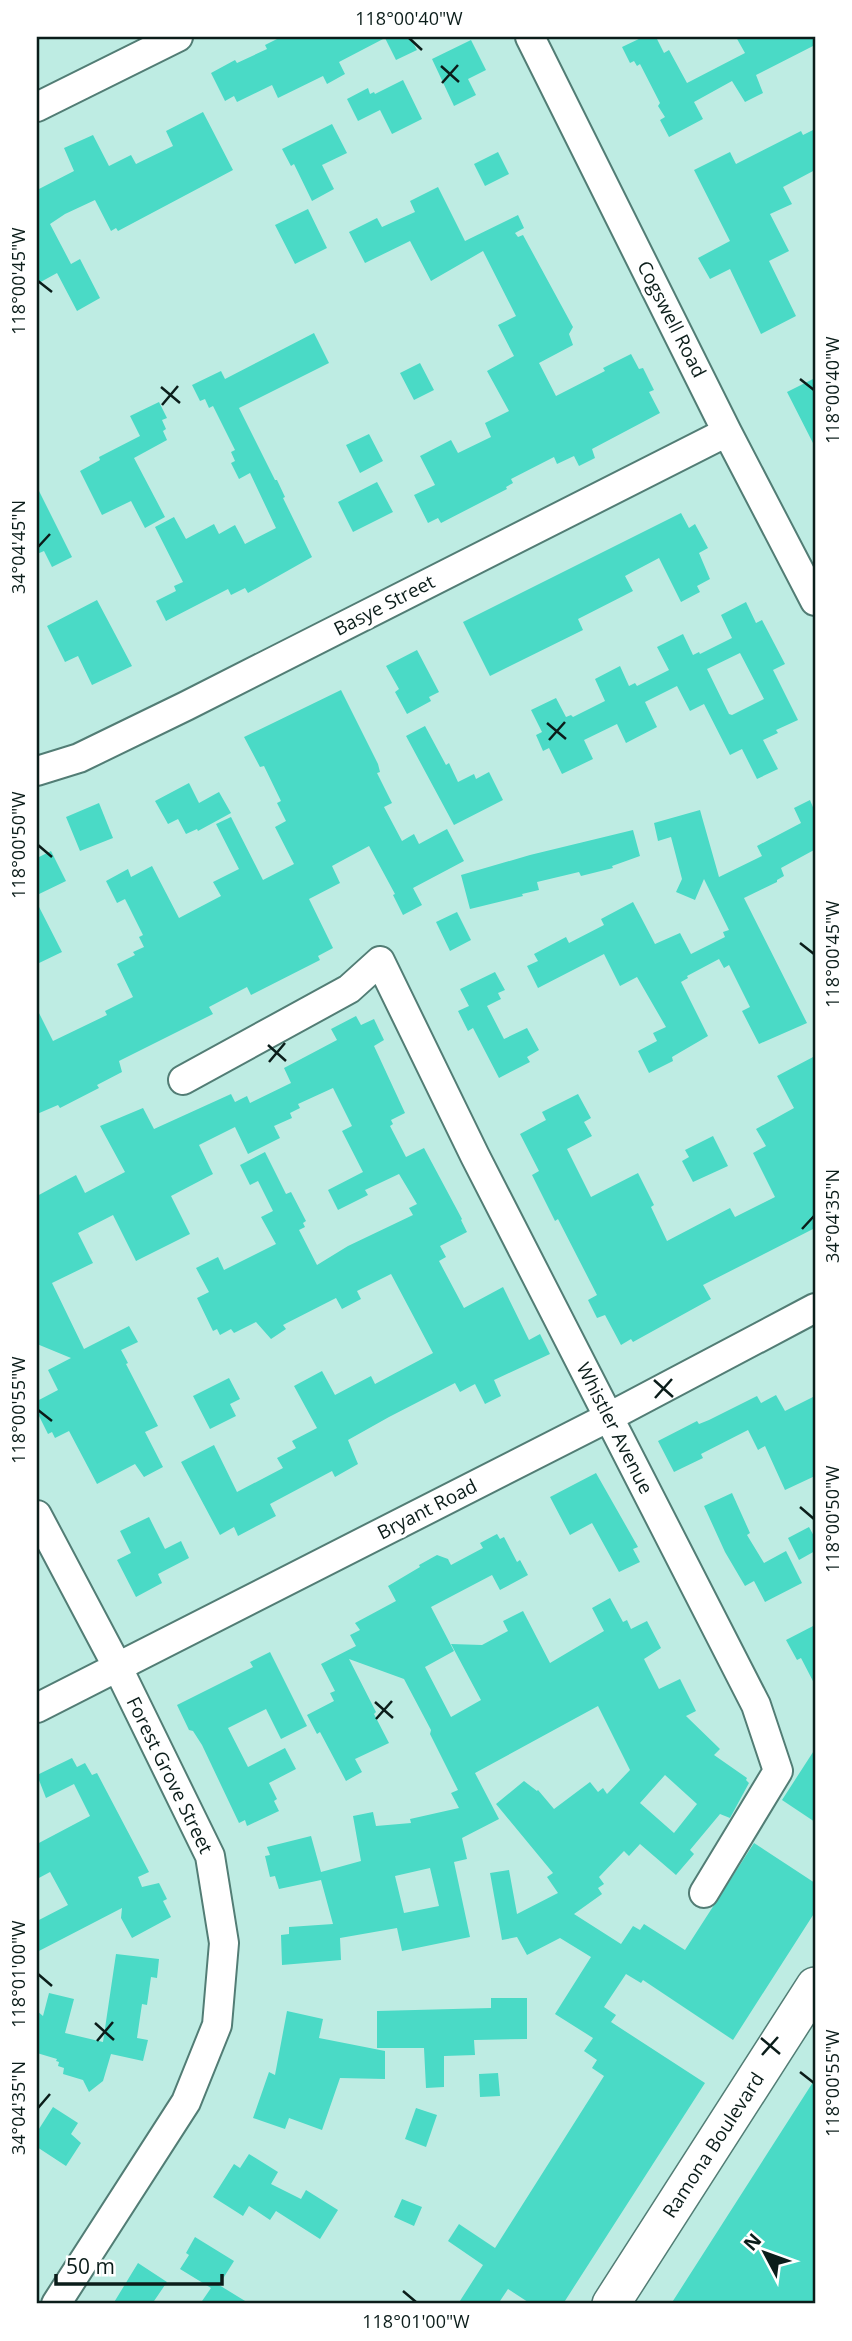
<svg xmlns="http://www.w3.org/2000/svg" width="852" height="2341" font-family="'Open Sans',sans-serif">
	<rect width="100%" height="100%" fill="#beece3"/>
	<path fill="#4adac6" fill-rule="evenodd" d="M281,37H410L417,50L396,60L385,38L339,62L345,74L327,84L323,76L278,98L272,85L237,102L234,96L225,101L211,73L235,60L237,63L267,49L265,45Z
		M643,37H656L664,53L669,50L687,83L745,53L736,37H815V45L756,75L763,93L745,102L732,81L694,102L703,119L669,137L660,120L665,117L658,106L660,103L640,64L637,66L634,61L630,63L622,47Z
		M471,40L486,70L468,79L476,95L454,106L432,59Z
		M403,80L422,119L392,134L380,110L358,121L347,99L368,88L370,94L374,92L375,94Z
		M203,112L233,170L118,231L116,228L111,231L95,200L65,214L50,224L71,264L80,259L100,298L77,311L57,273L37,284V190L74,171L64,148L93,135L109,166L131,155L136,164L173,146L166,131Z
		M332,124L347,153L322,165L334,189L312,201L294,164L291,166L282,149Z
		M815,129V170L783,187L792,204L770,214L789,251L769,261L796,316L761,334L730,269L710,279L698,258L730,241L694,170L730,152L736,164L801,131L803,135Z
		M498,152L509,174L485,186L474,164Z
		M438,187L465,241L518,215L524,228L515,233L518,237L523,235L573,327L569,334L573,345L539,363L556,396L605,371L603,368L631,354L639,369L643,368L654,390L649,392L660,413L592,449L595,458L579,466L574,456L557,464L554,457L511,479L513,483L506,487L507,489L441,523L438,518L428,523L414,495L435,485L420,456L451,440L458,453L491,437L485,423L509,411L487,371L514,356L498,325L516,316L483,251L431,281L410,241L365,263L349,232L377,218L382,227L415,212L410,201Z
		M308,209L327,248L295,264L275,225Z
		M314,333L329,363L239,408L275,480H277L285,497L283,498L312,557L248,593L245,588L231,595L228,589L166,621L156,601L176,591L174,586L183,582L155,527L174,517L186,539L214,524L219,534L235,525L245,544L276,528L250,473L239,479L231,463L235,461L231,452L235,450L213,406L209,408L205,399L200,401L192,385L221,371L225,379Z
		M420,363L434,390L414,400L400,373Z
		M815,378V447L787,392Z
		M159,402L167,418L162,420L166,429L163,431L167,440L134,458L165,517L145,528L131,501L102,515L80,471L100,460L99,457L140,436L130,416Z
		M369,434L383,461L360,473L346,445Z
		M377,482L393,512L353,532L338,502Z
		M37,487L72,557L52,567L44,551L37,554Z
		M681,513L689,528L695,524L708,548L699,553L710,579L697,586L700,592L681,602L659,558L625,576L633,591L578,619L583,630L490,676L463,622Z
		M97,600L132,666L92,685L78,656L65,662L47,626Z
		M746,602L756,623L762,620L785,664L773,670L798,720L776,730L778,733L763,740L778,769L757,779L742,749L730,755L704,704L690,711L677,686L645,702L657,727L626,743L617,724L584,740L593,759L562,774L549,748L543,751L536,735L542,732L531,710L556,698L566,717L571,715L573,717L605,701L595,679L620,666L629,686L635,683L637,686L669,670L657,647L683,634L693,655L699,652L700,654L732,638L721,615ZM740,653L764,699L732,715L729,714L707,669Z
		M417,650L439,692L429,697L431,701L407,714L395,692L399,689L386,666Z
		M341,690L378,764L380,772L377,773L392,803L384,807L402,841L414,834L419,844L447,829L464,861L413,888L422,905L403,915L393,895L395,894L369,846L332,866L340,883L309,899L333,948L318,956L320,960L251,995L247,987L209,1007L213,1014L119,1061L122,1072L97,1085L99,1088L60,1108L58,1105L37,1114V1009L53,1041L107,1015L105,1011L133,997L117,964L135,955L133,952L144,947L139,937L143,935L125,899L117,903L106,881L128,869L131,877L152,866L179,918L221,896L213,882L239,869L216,824L231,817L263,880L294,864L275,827L286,821L277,803L281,801L264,766L260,767L244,737Z
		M425,726L446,765L449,763L458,782L474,774L476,779L489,772L503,800L454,825L406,736Z
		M189,783L199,803L219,792L231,813L198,831L197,829L186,834L178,819L168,824L155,801Z
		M810,800L815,812V852L814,850L781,868L784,876L777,880V882L744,898L807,1023L759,1044L742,1011L750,1007L729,965L724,968L719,959L687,976L688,978L681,982L708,1036L672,1057L673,1061L649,1073L638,1051L657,1041L653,1033L666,1027L637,977L620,986L604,954L538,988L527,966L538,961L534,954L566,937L569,943L604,925L601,919L633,902L655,944L680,933L691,954L725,937L723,932L729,930L704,879L695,900L676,892L682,879L671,837L658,841L654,823L700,810L719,877L762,856L757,846L801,823L794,808Z
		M99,803L113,838L80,851L66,817Z
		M633,830L640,856L612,866L613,868L581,876L579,872L537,882L539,890L522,894L523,896L470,909L461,875L530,855Z
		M51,851L66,881L37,895V858Z
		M37,903L62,952L37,964Z
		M457,912L471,940L450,951L436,922Z
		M495,972L505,990L498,993L501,999L487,1006L504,1039L527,1028L539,1050L527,1057L530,1062L499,1078L473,1028L468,1031L458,1011L469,1006L460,989Z
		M356,1016L361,1025L374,1019L384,1040L374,1046L405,1113L391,1120L393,1124L390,1126L406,1157L424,1148L462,1219L461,1220L467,1232L440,1246L446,1257L439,1261L464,1308L503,1287L529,1340L540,1334L550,1354L494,1380L501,1396L485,1404L475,1384L460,1392L455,1383L389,1417L348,1440L358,1464L335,1477L332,1471L270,1504L276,1516L238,1536L234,1527L220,1535L181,1462L214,1445L237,1492L283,1468L277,1458L296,1448L292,1441L317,1428L294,1386L322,1371L335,1395L371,1376L375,1384L433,1353L391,1274L357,1291L361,1299L342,1309L336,1298L283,1325L286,1329L271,1339L256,1322L234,1333L231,1329L220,1335L217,1329L213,1331L197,1298L209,1292L196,1268L218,1257L224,1270L276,1244L261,1217L273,1211L258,1181L250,1185L240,1165L265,1152L286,1194L291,1192L306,1221L303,1223L305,1227L299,1230L317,1265L348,1246L413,1215L409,1208L417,1204L399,1174L365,1190L368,1195L338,1210L328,1190L363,1172L342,1131L352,1126L333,1088L298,1104L300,1108L290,1113L292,1118L274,1126L280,1138L248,1154L235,1127L199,1145L213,1174L171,1196L190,1234L136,1261L113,1215L78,1233L93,1263L52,1283L84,1349L129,1326L138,1342L121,1350L128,1363L126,1364L158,1426L145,1432L163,1467L144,1477L135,1464L97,1484L69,1431L55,1438L52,1432L48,1434L37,1412V1401L58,1390L48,1370L71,1358L37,1344L39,1335L37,1330V1196L76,1175L85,1193L125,1172L100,1126L143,1108L154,1129L231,1094L235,1102L247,1096L250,1103L291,1083L284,1068L337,1040L331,1029Z
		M815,1056V1228L703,1285L711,1299L633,1342L631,1339L621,1345L605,1315L597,1318L588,1300L597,1295L558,1219L555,1221L532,1175L539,1171L520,1134L546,1120L542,1112L578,1094L591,1118L584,1122L592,1136L567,1149L591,1197L638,1173L654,1205L651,1207L667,1241L730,1208L735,1217L775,1197L753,1153L766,1146L756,1129L794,1108L777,1076Z
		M713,1136L728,1166L693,1182L682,1161L689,1157L685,1150Z
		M229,1378L240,1399L230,1404L236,1416L210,1429L193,1396Z
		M776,1395L785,1411L815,1396V1476L785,1490L765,1446L758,1450L748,1430L701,1454L703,1458L674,1472L658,1441L697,1421L699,1424L709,1420L757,1396L761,1403Z
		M596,1473L638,1547L633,1549L640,1562L619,1572L592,1523L570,1535L550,1497Z
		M732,1493L750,1533L747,1535L764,1563L786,1551L802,1583L765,1602L754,1581L745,1586L725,1552L704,1506Z
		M149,1517L165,1549L181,1541L189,1558L158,1574L162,1583L136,1597L117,1560L131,1553L120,1531Z
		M809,1527L815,1538V1551L799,1560L788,1538Z
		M497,1534L500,1539L504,1537L517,1562L520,1560L528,1575L500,1590L492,1575L431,1607L454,1651L425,1667L451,1717L481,1700L451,1644L482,1645L508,1631L503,1621L523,1611L550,1663L604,1631L592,1608L610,1598L623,1622L627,1620L631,1629L647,1621L661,1648L644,1659L659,1689L680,1679L696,1711L686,1716L720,1749L714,1755L747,1778L746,1780L749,1783L730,1818L720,1814L690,1850L694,1854L676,1875L640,1844L629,1856L624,1851L599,1877L604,1884L598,1888L602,1894L574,1914L621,1944L633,1926L640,1930L644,1924L685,1950L754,1843L815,1883V1912L733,2040L643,1980L641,1983L626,1974L604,2007L616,2015L611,2022L705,2083L563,2304H531L508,2289L498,2304H458L483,2265L448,2241L459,2224L495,2248L604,2076L592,2068L597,2060L584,2051L593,2038L555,2014L591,1957L560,1938L527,1955L517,1937L502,1940L490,1873L509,1870L517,1914L558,1893L547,1877L553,1873L496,1804L524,1781L537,1791L538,1790L554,1809L590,1782L598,1792L603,1788L607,1794L630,1770L598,1706L475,1773L499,1819L462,1838L467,1859L454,1862L470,1937L402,1951L397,1928L340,1938L341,1960L282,1965L281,1935L289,1934V1927L333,1924L321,1880L279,1889L275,1876L270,1877L265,1856L270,1855L267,1847L311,1836L321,1872L361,1861L353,1816L373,1812L376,1826L411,1823L410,1819L459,1808L451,1793L458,1790L430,1734L431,1730L404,1679L349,1659L376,1712L374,1714L389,1743L355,1759L362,1772L346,1781L320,1732L317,1734L307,1715L334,1701L330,1693L335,1691L321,1664L356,1646L350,1635L360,1630L355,1623L396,1601L388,1586L420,1567L419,1565L437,1555L448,1559L451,1565L483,1548L480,1543ZM665,1775L697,1804L674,1833L640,1803ZM430,1868L439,1906L404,1913L395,1876Z
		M815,1625V1685L801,1658L797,1660L786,1640Z
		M270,1652L307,1726L281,1739L266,1709L228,1728L248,1767L285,1748L296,1769L269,1783L277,1799L274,1801L279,1811L247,1826L245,1820L239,1823L202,1745L193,1731L189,1730L177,1705L253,1667L250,1662Z
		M815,1749V1822L782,1800Z
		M72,1758L77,1767L85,1763L92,1775L97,1773L149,1872L138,1877L142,1887L159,1883L167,1899L163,1901L171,1917L132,1938L121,1918L122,1908L37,1952V1921L68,1905L50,1872L37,1879V1844L90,1816L74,1784L46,1798L37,1775Z
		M116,1954L159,1959L157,1978L151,1977L147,2005L142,2004L137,2038L148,2040L143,2061L111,2054L103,2081L89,2092L83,2080L63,2074L64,2068L58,2066L59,2062L56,2061L57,2059L37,2053V2011L43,2016L49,1993L74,1999L65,2033L103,2042Z
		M491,1998H527V2039L474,2040L475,2055L444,2056V2087L426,2088L424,2048H377V2011L491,2008Z
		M287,2011L323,2019L319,2038L385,2051V2079L340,2078L322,2130L289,2118L285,2129L253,2118L269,2072L275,2075Z
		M498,2073L500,2096L480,2097L479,2074Z
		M815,2079V2297L811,2304H671Z
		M53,2107L78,2123L71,2134L81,2143L66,2166L37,2147V2132Z
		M416,2108L437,2115L426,2147L405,2139Z
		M249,2154L278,2172L271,2184L301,2199L306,2190L338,2210L320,2239L276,2211L270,2220L249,2206L243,2216L213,2197L234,2164L240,2168Z
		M402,2199L422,2207L414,2226L394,2217Z
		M195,2237L234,2261L219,2285L250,2304H200L211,2288L180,2269L189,2255L186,2253Z
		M138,2263L167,2282L152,2304H113Z"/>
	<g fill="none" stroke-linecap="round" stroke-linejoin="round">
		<g stroke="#527d75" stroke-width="32">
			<path id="minor" d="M530,37L727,432L815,601
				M37,107L178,37
				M37,771L79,758L186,706L727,432
				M183,1080L349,989L380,961L475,1156L756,1705L778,1771L704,1893
				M37,1515L117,1666L210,1856L224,1943L217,2025L186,2102L56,2304
				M37,1708L609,1417L815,1308"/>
		</g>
		<g stroke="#527d75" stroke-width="40">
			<path id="major" d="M611,2304L815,1986"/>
		</g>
		<use href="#minor" stroke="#fff" stroke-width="28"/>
		<use href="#major" stroke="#fff" stroke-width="37"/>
	</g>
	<path fill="none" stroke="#0b1d1a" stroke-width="2.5" d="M409,38L422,50M441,66L459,82M442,83L458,65M38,281L52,292M800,379L814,390M161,387L180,403M162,405L178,386M38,547L50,534M547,723L566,739M549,740L565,722M38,845L52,857M800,943L814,954M268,1045L286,1061M269,1062L285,1043M802,1229L814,1216M654,1380L673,1397M655,1398L672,1379M38,1410L52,1421M800,1507L814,1519M375,1702L393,1718M376,1719L392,1701M38,1974L52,1986M95,2023L114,2040M761,2038L780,2054M97,2041L113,2022M762,2055L778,2037M800,2072L814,2083M38,2108L50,2094M403,2291L416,2302"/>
	<g text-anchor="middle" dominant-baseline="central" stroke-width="7" stroke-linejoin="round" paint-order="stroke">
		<g font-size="19" fill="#0b1d1a" stroke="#fff">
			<text transform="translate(672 319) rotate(63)">Cogswell Road</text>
			<text transform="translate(384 605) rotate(-27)">Basye Street</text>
			<text transform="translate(615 1428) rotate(63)">Whistler Avenue</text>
			<text transform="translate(427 1509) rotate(-27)">Bryant Road</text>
			<text transform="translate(170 1775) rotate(64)">Forest Grove Street</text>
			<text transform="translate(713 2145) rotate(-57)">Ramona Boulevard</text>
		</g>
	</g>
	<rect width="852" height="2341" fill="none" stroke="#ffffff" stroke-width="77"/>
	<g transform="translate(765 2253) rotate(311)" stroke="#ffffff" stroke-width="5" paint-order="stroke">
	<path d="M0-5L12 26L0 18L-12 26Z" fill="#0b1d1a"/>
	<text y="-10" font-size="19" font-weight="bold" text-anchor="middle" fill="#0b1d1a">N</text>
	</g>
	<path d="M56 2274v10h166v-10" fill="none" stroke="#0b1d1a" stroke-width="3.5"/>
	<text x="66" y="2274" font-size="21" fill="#0b1d1a" stroke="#ffffff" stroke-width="5" paint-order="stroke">50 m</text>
	<rect x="38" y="38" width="776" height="2264" fill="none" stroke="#0b1d1a" stroke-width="2.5"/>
	<g font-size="18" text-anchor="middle" fill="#0b1d1a">
		<text x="409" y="25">118°00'40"W</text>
		<text transform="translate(19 281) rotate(-90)" y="6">118°00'45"W</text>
		<text transform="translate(833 390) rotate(-90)" y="6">118°00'40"W</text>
		<text transform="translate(19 547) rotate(-90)" y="6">34°04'45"N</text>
		<text transform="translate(19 845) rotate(-90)" y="6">118°00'50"W</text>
		<text transform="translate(833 954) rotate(-90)" y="6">118°00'45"W</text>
		<text transform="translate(833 1216) rotate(-90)" y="6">34°04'35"N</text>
		<text transform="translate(19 1410) rotate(-90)" y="6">118°00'55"W</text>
		<text transform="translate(833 1519) rotate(-90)" y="6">118°00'50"W</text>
		<text transform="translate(19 1974) rotate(-90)" y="6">118°01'00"W</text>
		<text transform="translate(833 2083) rotate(-90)" y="6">118°00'55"W</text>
		<text transform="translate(19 2108) rotate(-90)" y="6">34°04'35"N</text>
		<text x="416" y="2328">118°01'00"W</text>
	</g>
</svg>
